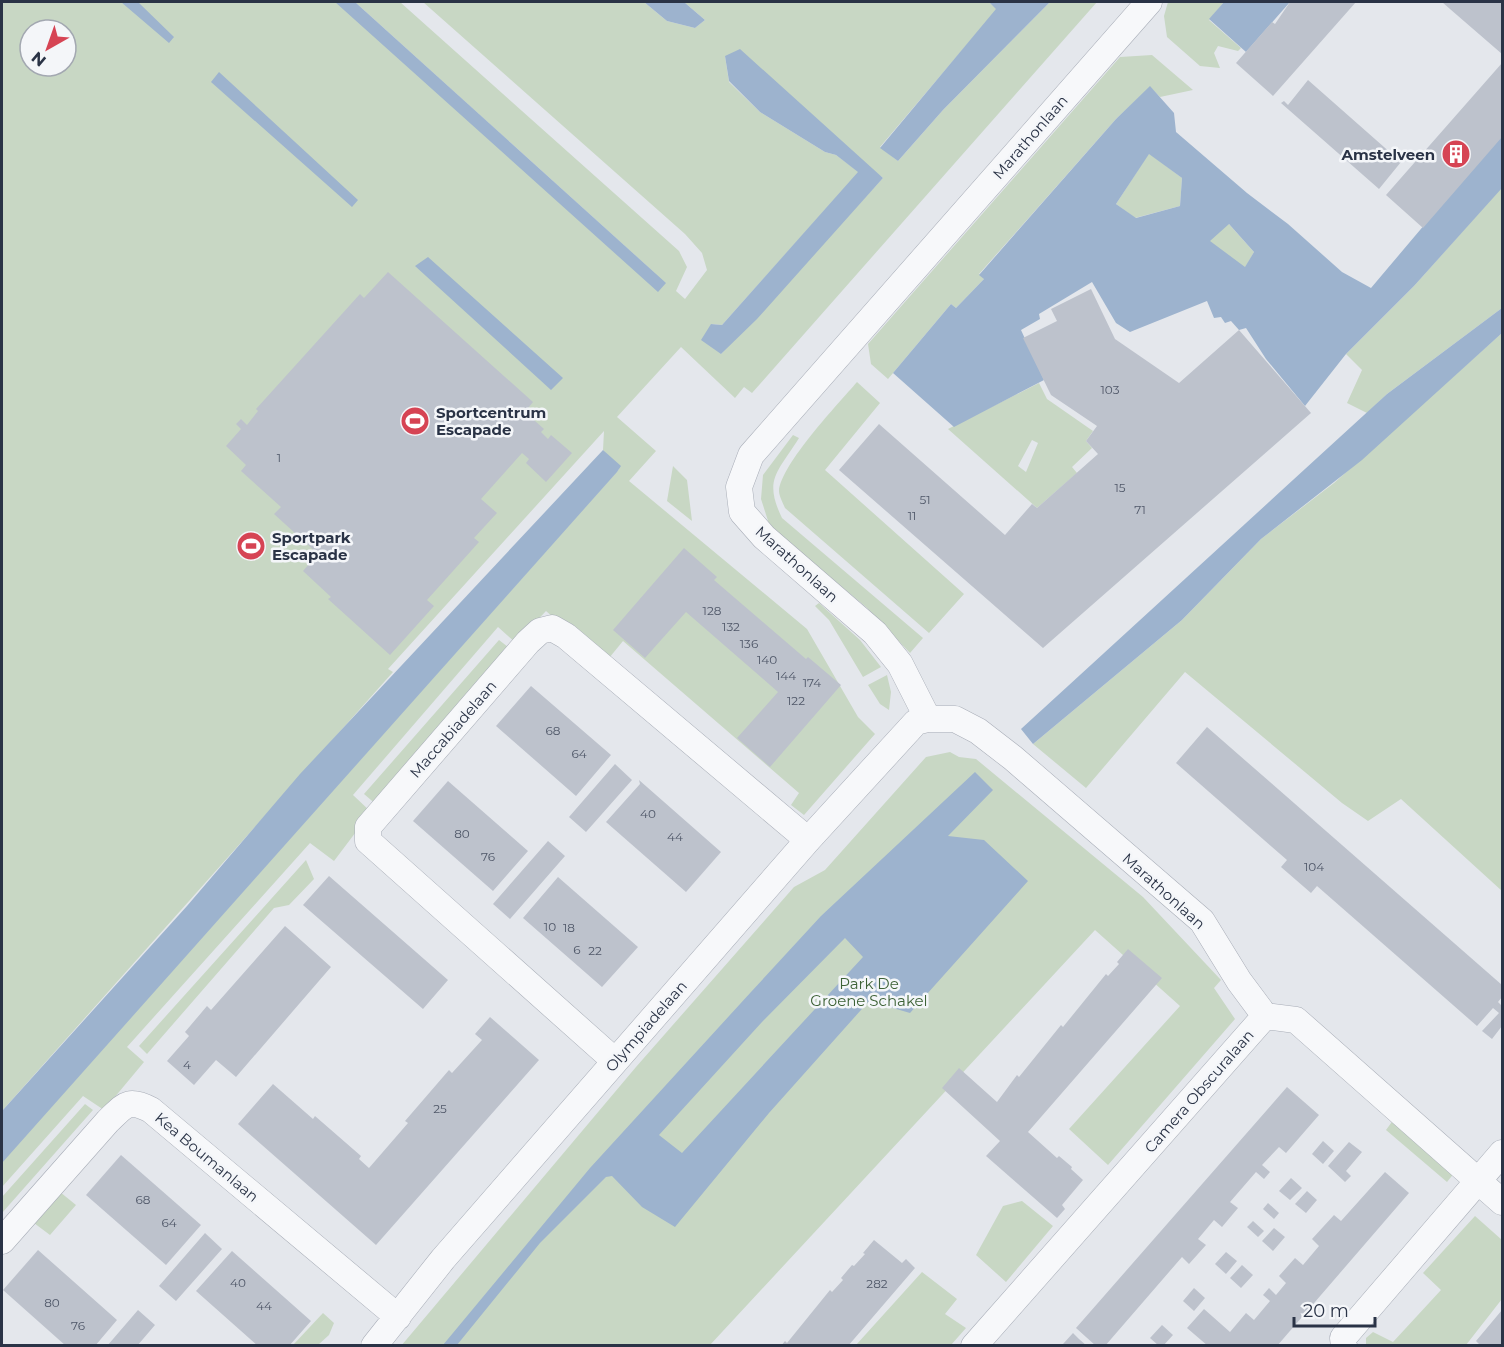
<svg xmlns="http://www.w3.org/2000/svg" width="1504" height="1347" font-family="Montserrat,sans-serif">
	<rect width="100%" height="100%" fill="#e4e7ec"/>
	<path fill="#c8d7c4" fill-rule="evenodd" d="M2,2H340L658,276L355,2H400L679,251L687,267L676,291L685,299L707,270L702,253L685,234L423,2H644L667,21L695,28L705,20L684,2H989L997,9L880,147L898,161L943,110L1050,2H1097L752,393L744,387L735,398L681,347L617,417L656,451L629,481L807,629L858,717L875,734L804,815L791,805L799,793L623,641L605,663L546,611L516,643L498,627L353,795L371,812L334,861L310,843L127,1047L144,1062L104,1110L83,1096L2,1187V1162L619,469L603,450L604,431L388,669L393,672L2,1111ZM30,30H66V66H30ZM725,56L883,178L721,354L711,324L722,325L859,172L836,155L825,152L760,112L729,82Z
		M1168,2H1224L1209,20L1241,48L1238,51L1218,46L1214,53L1220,68L1200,66L1167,37L1164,16Z
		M1152,55L1193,90L1160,97L1150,87L1116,119L979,274L985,278L956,308L951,304L888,379L871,364L868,344L1120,57Z
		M1149,153L1182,178L1180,206L1135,218L1116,204Z
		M1502,187V308L1387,394L1367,413L1347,403L1362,370L1346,354L1414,286Z
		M1228,223L1254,252L1245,268L1209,241Z
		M1502,333V891L1401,799L1368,821L1342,803L1185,672L1086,788L1033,744L1182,620L1261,539L1334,483Z
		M857,382L880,403L825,470L964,594L929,633L785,508C783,503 779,496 779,491C781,464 839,403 857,382Z
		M1039,383L1047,399L1093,431L1086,441L1092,448L1072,467L1077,473L1037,508L948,429ZM1032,440L1038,443L1026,472L1018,466Z
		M793,435L799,438C778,472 763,479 782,518L923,638L910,653L866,607L770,527L761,499L763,475Z
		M673,466L687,480L692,521L667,501Z
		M819,603L860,640L881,667L863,677L829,620L815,606Z
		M499,640L512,650L378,806L364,794Z
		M887,675L891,692L889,710L880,704L868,685Z
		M950,752L959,757L976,759L1143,897L1221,980L1214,988L1235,1019L1108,1165L1069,1129L1180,1006L1095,930L710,1345L401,1346L636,1067L794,887L825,870L926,757Z
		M306,860L314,879L289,905L274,908L147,1054L139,1046Z
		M85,1104L93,1110L2,1213V1197Z
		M1394,1119L1455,1172L1447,1182L1386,1130Z
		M60,1192L76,1205L50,1235L34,1223Z
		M1022,1201L1053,1226L1006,1282L976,1255L1003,1206Z
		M1475,1216L1502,1240V1299L1466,1345H1366V1338L1373,1332L1393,1342L1441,1290L1423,1273Z
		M922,1272L957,1299L945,1314L966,1328L951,1345H856Z
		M323,1313L334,1323L329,1335L318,1345H293Z"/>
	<path fill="#9db3ce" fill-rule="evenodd" d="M121,2H138L174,37L169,43Z
		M335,2H355L666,283L658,292Z
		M644,2H684L705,20L695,28L667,21Z
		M989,2H1050L943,110L898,161L880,148L996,9Z
		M1224,2H1290L1246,52L1209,19Z
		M740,49L883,178L757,319L721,354L701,340L711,324L722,325L858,172L836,155L825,152L760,112L729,81L725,56Z
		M219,72L358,200L352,207L211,82Z
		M1150,86L1174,113L1176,132L1247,193L1288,224L1342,272L1371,288L1502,133V188L1414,286L1346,354L1305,406L1266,359L1246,328L1239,330L1231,321L1225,323L1221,317L1214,318L1207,301L1130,332L1116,323L1092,282L1039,314L1040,319L1021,330L1044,380L954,427L893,373L951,304L956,308L984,279L979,275L1116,119ZM1149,154L1182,178L1180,206L1136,218L1116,204ZM1229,224L1254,252L1245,267L1210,241Z
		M428,257L563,378L551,390L415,266Z
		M1502,308V333L1362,460L1261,539L1182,620L1033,744L1021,729L1387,394Z
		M603,450L621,466L617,472L2,1163V1111L187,906L300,774Z
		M975,772L993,790L948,836L984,840L1028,881L910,1013L869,1001L769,1113L675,1227L642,1207L612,1176L606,1177L540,1243L457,1345H443L590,1168L751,992L821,916ZM845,938L863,957L682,1153L659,1135L762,1022Z"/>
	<path fill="#bdc2cc" d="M1290,2H1356L1273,96L1236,63L1272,22L1275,24Z
		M1442,2H1502V54L1450,9Z
		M1502,63V137L1423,228L1386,195Z
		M1308,80L1401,162L1379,189L1281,103L1284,101L1288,105Z
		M388,272L533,402L525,412L544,429L541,432L548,439L551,435L572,453L546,482L526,463L529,459L522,453L481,499L497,513L474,538L479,542L427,600L434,606L390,655L328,599L331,597L303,571L318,554L274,514L281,507L241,471L246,465L226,446L241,429L236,424L241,419L247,425L258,411L256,409L360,294L364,298Z
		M1091,289L1115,339L1179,383L1239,330L1311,413L1043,648L839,470L879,424L1005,535L1032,504L1037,508L1098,454L1086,441L1097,426L1051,395L1023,338L1057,321L1051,309Z
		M684,548L717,577L714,580L806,659L808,657L841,685L770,767L737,738L778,692L686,612L645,658L613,630Z
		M531,686L611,755L576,796L496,726Z
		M1207,727L1502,985V997L1498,1002L1502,1006V1026L1492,1039L1482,1031L1499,1013L1493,1008L1477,1026L1317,886L1311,893L1281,867L1287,860L1176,763Z
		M615,764L632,780L586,832L569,817Z
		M639,780L721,852L686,892L606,822L640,784Z
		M448,781L528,851L493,891L413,821Z
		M548,841L565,856L510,919L493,904Z
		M329,876L448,980L423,1009L303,905Z
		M558,877L638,947L602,987L523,918Z
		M285,926L331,967L236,1077L216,1060L194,1085L167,1061L189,1036L185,1032L207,1006L211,1010Z
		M1128,949L1162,978L1028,1132L1057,1158L1059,1156L1072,1167L1071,1169L1083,1180L1062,1205L1065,1209L1057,1218L986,1156L1000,1141L942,1088L959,1068L997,1102L1017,1075L1019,1077L1061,1025L1063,1027L1106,974L1108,976L1119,964L1117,962Z
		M490,1017L539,1060L376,1245L238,1124L273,1084L313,1119L315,1116L361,1156L359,1159L369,1168L408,1123L405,1121L449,1070L452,1073L482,1040L475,1034Z
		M1287,1087L1319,1115L1286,1153L1279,1147L1262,1165L1270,1172L1264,1179L1256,1172L1230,1202L1238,1208L1222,1227L1214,1220L1198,1239L1206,1245L1189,1264L1182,1257L1105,1346H1096L1076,1328Z
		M1323,1141L1334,1151L1323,1164L1312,1154Z
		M1349,1142L1362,1152L1346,1171L1351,1176L1345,1182L1328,1166Z
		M121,1155L201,1225L166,1265L86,1195Z
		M1385,1172L1409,1193L1277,1346H1208L1187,1328L1204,1309L1230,1332L1246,1313L1254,1320L1270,1301L1263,1295L1269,1288L1276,1295L1286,1283L1279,1276L1295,1258L1303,1265L1319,1246L1312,1239L1334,1215L1341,1221Z
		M1291,1178L1302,1188L1290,1200L1279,1191Z
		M1307,1191L1317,1200L1306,1213L1295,1204Z
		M1268,1203L1279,1213L1274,1219L1263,1209Z
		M1253,1221L1264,1231L1258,1237L1247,1227Z
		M1274,1228L1285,1237L1273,1251L1262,1241Z
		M205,1233L222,1249L176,1301L159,1286Z
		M874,1240L902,1263L906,1259L915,1268L848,1346H781L785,1341L787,1343L830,1290L832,1292L843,1280L841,1278L852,1265L854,1266L865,1254L863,1253Z
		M38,1250L117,1320L95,1346H66L3,1290Z
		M232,1251L311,1321L289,1346H258L196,1291Z
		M1226,1252L1237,1261L1226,1274L1215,1264Z
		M1242,1265L1253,1275L1241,1288L1230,1278Z
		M1194,1288L1205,1298L1194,1311L1183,1301Z
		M138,1310L155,1325L137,1346H107Z
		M1502,1310V1346H1481L1476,1341Z
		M1162,1325L1173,1335L1163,1346H1159L1150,1338Z
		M1073,1333L1079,1339L1087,1346L1063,1344Z"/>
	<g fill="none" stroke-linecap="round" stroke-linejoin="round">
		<g stroke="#a8adb7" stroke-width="27">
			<path id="street" d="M928,719L900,664L875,633L764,537L742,512L739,487L751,455L1149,2
				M615,1061L368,841V827L528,642L540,631L552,628L566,636L808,840
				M2,1241L108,1121C125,1105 128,1098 151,1110L398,1317
				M374,1346L443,1259L808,840L916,722L928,719H955L978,731L1013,758L1202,921L1239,981L1265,1016
				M974,1346L1265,1016L1296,1020L1502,1202
				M1344,1346L1343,1338L1502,1153"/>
		</g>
		<use href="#street" stroke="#f7f8fa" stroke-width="26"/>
	</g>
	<defs>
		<g id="building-disc" transform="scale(1.5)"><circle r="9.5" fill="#d64454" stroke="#f4f6f9"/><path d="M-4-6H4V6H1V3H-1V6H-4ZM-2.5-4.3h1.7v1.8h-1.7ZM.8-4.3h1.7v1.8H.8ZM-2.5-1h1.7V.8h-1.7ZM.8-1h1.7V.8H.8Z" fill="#fff"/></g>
		<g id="stadium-disc" transform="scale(1.5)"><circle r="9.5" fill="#d64454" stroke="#f4f6f9"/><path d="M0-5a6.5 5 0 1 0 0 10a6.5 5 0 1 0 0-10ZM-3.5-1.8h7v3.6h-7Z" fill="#fff"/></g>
	</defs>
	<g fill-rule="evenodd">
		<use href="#building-disc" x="1456" y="154"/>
		<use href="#stadium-disc" x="415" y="421"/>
		<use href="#stadium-disc" x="251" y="546"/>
	</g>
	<g text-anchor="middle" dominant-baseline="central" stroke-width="5" stroke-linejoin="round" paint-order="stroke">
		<g font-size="12" fill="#4f5768">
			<text x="1110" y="389">103</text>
			<text x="279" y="457">1</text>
			<text x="1120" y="487">15</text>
			<text x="925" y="499">51</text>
			<text x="1140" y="509">71</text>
			<text x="912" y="515">11</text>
			<text x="712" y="610">128</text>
			<text x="731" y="626">132</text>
			<text x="749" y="643">136</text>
			<text x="767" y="659">140</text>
			<text x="786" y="675">144</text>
			<text x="812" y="682">174</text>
			<text x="796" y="700">122</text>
			<text x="553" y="730">68</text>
			<text x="579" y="753">64</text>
			<text x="648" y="813">40</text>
			<text x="462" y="833">80</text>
			<text x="675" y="836">44</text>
			<text x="488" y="856">76</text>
			<text x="1314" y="866">104</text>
			<text x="550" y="926">10</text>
			<text x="569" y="927">18</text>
			<text x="577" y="949">6</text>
			<text x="595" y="950">22</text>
			<text x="187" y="1064">4</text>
			<text x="440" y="1108">25</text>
			<text x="143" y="1199">68</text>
			<text x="169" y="1222">64</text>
			<text x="238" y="1282">40</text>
			<text x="877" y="1283">282</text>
			<text x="52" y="1302">80</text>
			<text x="264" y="1305">44</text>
			<text x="78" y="1325">76</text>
		</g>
		<g font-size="15" fill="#2a3346" stroke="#f4f6f9">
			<text transform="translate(1030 137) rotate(-49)">Marathonlaan</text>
			<text transform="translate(797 564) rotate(42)">Marathonlaan</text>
			<text transform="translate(453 729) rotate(-49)">Maccabiadelaan</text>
			<text transform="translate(1164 891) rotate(42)">Marathonlaan</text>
			<text transform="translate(646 1026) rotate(-49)">Olympiadelaan</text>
			<text transform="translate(1199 1091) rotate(-49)">Camera Obscuralaan</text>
			<text transform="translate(207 1157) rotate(40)">Kea Boumanlaan</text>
		</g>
		<g font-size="15" font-weight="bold" fill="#2a3346" stroke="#f4f6f9" text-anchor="start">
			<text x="1435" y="154" text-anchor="end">Amstelveen</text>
			<text x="436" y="412">Sportcentrum<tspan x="436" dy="17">Escapade</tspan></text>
			<text x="272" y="537">Sportpark<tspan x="272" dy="17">Escapade</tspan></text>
		</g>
		<g font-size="15" fill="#3d6236" stroke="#f4f6f9">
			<text x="869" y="983">Park De<tspan x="869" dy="17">Groene Schakel</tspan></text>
		</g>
	</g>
	<rect width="1504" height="1347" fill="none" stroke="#2a3346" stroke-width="6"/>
	<g transform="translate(48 48) rotate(220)"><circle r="28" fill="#f4f6f9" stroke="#a3a8b1" stroke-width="1.5"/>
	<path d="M0-4.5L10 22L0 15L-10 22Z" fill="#d64454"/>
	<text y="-9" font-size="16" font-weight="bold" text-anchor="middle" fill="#2a3346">N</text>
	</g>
	<path d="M1294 1317v9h81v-9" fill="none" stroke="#2a3346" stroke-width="3"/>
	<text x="1303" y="1317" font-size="18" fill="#2a3346" stroke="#f4f6f9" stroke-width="4.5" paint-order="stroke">20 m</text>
</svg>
